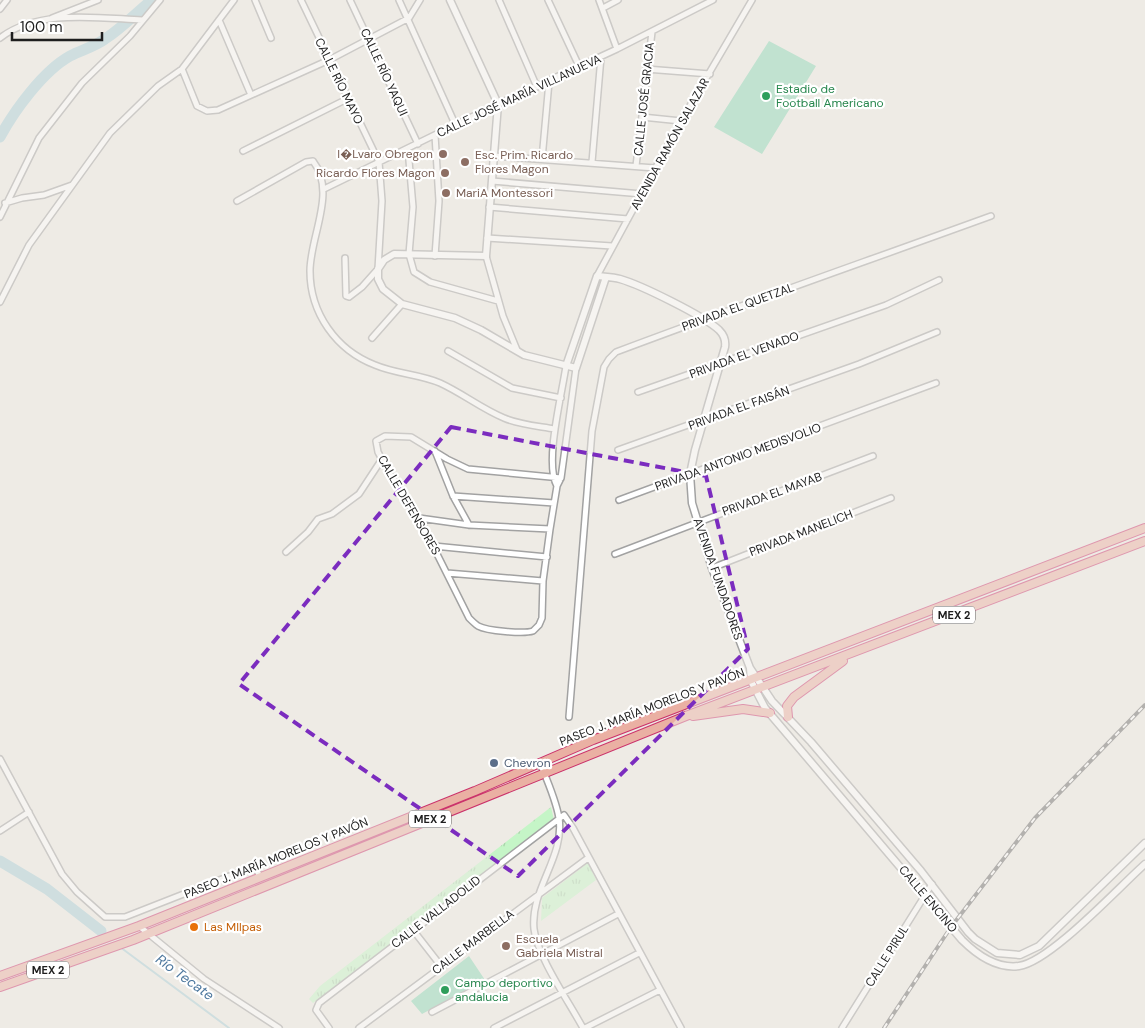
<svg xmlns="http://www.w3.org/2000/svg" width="1145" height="1028" font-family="'DM Sans',sans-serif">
	<defs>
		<pattern id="park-tufts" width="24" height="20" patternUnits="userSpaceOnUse" patternTransform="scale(1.25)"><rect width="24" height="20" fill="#c5f5c7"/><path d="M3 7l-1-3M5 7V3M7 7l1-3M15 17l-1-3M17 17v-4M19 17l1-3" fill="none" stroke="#a9d2aa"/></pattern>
	</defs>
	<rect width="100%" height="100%" fill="#eeebe5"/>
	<path fill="url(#park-tufts)" d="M551,807L554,820L313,1003L309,999L320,986Z
		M588,863L596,880L541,921L542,898Z"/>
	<path fill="#89d7b6" d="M769,41L816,66L762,154L714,127Z
		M469,956L485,980L422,1014L411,1001Z"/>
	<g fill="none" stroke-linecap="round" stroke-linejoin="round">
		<path stroke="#a8cfd8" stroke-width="2" d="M120,947L229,1028"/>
		<path stroke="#a8cfd8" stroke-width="11" d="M0,137C14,111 43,71 70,56C81,50 94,47 105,39C122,28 136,13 152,0
			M0,861L47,889L101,931"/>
		<g stroke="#a2a2a2" stroke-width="8">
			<path id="minor" d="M255,0L271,38
				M301,0L379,162L382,201L378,269L362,287L349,297L346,296L345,258
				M350,0L418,144
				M399,0L456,126
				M499,0L537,87
				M548,0L579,66
				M599,0L617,49
				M603,8L618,0
				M0,9L7,0
				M52,18L98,0
				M219,20L251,95
				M0,38C38,9 97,18 142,20
				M182,69L197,106L207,111L218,110L329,60L409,18L420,0
				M646,69L710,74
				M642,117L681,121
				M435,135L439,201L435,256
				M408,149L413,207L409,254L414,272L430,282L498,301
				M243,151L347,99
				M494,156L655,168
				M542,159L549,82
				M592,162L601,57
				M636,166L652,32
				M492,181L642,194
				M324,189L498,104L617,49L713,0
				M237,201L306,162L313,161C337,192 310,236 310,271C310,313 336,350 375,365C396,374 419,374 440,383C462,393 482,409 504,418C520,425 538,426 555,429
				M5,203L22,198L44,195L72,185
				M489,207L628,219
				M0,217L39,138L82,83L130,36L160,0
				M487,238L612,246
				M486,256L503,316L517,350
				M597,276L681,121L752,0
				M0,302L29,245L110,133L158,86L182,69L234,0
				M372,338L402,304
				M448,351L512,388L561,398
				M638,392L886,305L939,280
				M618,450L859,364L937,332
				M435,451L453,496L469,525
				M561,478L468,469L447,459L411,437L385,436L376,441L378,452L391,476L419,518L469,618C472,621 475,624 478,626C487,631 524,634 533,631L539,625L542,618L543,581L550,529L557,486L561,478L576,368
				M557,486C544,463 562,394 566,366
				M453,496L554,503
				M619,500L936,383
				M419,518L469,525L550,529
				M434,546L547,557
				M286,552L308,532L318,519L332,514L359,494L382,459
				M615,554L873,456
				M712,568L891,498
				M447,573L543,581
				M569,717L592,431L604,367L609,359L616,352C741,305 867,261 991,216
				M0,759L62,874L77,892L105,917H125L255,866L260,877
				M540,763C547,780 556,800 559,818C565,857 530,889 534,929C537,956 569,1002 583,1028
				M0,831L29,812
				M139,926L204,979L279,1028
				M413,930L441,966
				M432,1012L618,914
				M329,1028L316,1010L319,1003L564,815L573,828L681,1028
				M359,1028L588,858
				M494,1028L639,953
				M585,1028L660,990
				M842,1028L932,884"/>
		</g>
		<g stroke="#a2a2a2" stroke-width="9">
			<path id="tertiary" d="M450,0L498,104L486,256L394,254L384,260L378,269V279L383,289L402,304L455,318L481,330L524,355L576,368L606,277
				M566,366L597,276C605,277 613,277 620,279C641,285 704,316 719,330C724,335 726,340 725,347L695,450L690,474L692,503L712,568L750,668L772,701L811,742L921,871L968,932L975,939L997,953L1020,955L1039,946L1145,843
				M750,668L751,681L765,708L962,940C977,955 996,969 1019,966C1050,962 1119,887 1145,864"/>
		</g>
		<g stroke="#cb326b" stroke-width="10">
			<path id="trunk" d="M693,716L743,709L770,713
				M788,717L787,706L794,697L843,661
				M0,976L139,926L475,791L593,740L1145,528
				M0,987L133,940L686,716L1145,541"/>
		</g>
		<use href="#minor" stroke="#fff" stroke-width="5"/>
		<use href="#tertiary" stroke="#fff" stroke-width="6"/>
		<use href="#trunk" stroke="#eab0a3" stroke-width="8"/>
		<g stroke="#6c6c6c" stroke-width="4">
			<path id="rail" d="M884,1028L951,927L1035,818L1145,705"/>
		</g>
		<use href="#rail" stroke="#fff" stroke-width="2" stroke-dasharray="5.5" stroke-linecap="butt"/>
	</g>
	<path d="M0 0H1145V1028H0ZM451,427L706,476L748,649L518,876L239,684Z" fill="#eeebe5" fill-opacity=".55" fill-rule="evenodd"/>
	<path fill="none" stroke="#7b2cbf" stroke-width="4" stroke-dasharray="10 6" stroke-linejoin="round" d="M451,427L706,476L748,649L518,876L239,684Z"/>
	<g fill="#2e9e5b" stroke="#fff" stroke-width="2">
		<circle cx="766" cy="96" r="5"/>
		<circle cx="445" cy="990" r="5"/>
	</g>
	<g fill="#8d6e63" stroke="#fff" stroke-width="2">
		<circle cx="443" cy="154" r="5"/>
		<circle cx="465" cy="162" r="5"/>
		<circle cx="445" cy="173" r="5"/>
		<circle cx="446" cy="193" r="5"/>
		<circle cx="506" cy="946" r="5"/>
	</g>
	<circle fill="#5c6f8a" stroke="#fff" stroke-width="2" cx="494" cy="763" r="5"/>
	<circle fill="#e8710a" stroke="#fff" stroke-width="2" cx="194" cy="927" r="5"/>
	<g text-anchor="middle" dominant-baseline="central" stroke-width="4.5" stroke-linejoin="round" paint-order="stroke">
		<g fill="#fff" stroke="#626262" stroke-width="1">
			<rect x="933" y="606.5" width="42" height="17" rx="4"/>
			<rect x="409" y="810.5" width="42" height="17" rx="4"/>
			<rect x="27" y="961.5" width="42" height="17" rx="4"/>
		</g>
		<g font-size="11" font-weight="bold" fill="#1e1e1e">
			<text x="954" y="615">MEX 2</text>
			<text x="430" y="819">MEX 2</text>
			<text x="48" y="970">MEX 2</text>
		</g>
		<g font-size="12" fill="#1e1e1e" stroke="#fff">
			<text transform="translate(384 72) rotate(65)">CALLE RÍO YAQUI</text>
			<text transform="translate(339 81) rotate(64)">CALLE RÍO MAYO</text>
			<text transform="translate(519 96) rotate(-25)">CALLE JOSÉ MARÍA VILLANUEVA</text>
			<text transform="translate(644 99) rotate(-84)">CALLE JOSÉ GRACIA</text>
			<text transform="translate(670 144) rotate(-61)">AVENIDA RAMÓN SALAZAR</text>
			<text transform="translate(738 307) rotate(-20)">PRIVADA EL QUETZAL</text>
			<text transform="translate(744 355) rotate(-20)">PRIVADA EL VENADO</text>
			<text transform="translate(739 408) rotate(-20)">PRIVADA EL FAISÁN</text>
			<text transform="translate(738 457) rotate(-20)">PRIVADA ANTONIO MEDISVOLIO</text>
			<text transform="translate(772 494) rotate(-20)">PRIVADA EL MAYAB</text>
			<text transform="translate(409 505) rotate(60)">CALLE DEFENSORES</text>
			<text transform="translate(801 533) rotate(-21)">PRIVADA MANELICH</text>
			<text transform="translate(718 579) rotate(71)">AVENIDA FUNDADORES</text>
			<text transform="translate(652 707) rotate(-21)">PASEO J. MARÍA MORELOS Y PAVÓN</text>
			<text transform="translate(276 858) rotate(-22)">PASEO J. MARÍA MORELOS Y PAVÓN</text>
			<text transform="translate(928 899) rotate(50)">CALLE ENCINO</text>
			<text transform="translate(436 912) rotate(-38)">CALLE VALLADOLID</text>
			<text transform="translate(473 942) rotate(-37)">CALLE MARBELLA</text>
			<text transform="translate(887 956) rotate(-58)">CALLE PIRUL</text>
		</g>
		<g font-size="12" fill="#27864d" stroke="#fff" text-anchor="start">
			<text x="776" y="89">Estadio de<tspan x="776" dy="14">Football Americano</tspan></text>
			<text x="455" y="983">Campo deportivo<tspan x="455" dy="14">andalucia</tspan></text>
		</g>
		<g font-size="12" fill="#785e54" stroke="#fff" text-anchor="start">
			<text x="433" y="154" text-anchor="end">I�Lvaro Obregon</text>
			<text x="475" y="155">Esc. Prim. Ricardo<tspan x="475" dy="14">Flores Magon</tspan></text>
			<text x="435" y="173" text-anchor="end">Ricardo Flores Magon</text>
			<text x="456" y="193">MariA Montessori</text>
			<text x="516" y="939">Escuela<tspan x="516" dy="14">Gabriela Mistral</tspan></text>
		</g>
		<g font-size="12" fill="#4e5e75" stroke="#fff" text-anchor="start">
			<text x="504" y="763">Chevron</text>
		</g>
		<g font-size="12" fill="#c56008" stroke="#fff" text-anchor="start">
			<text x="204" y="927">Las MIlpas</text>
		</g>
		<g font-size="14" font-style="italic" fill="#4f799f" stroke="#fff">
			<text transform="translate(185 977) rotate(36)">Río Tecate</text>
		</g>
	</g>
	<path d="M12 32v8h90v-8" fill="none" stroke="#1e1e1e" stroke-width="2.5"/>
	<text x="20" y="32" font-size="15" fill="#1e1e1e" stroke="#ffffff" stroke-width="4" paint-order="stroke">100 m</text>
</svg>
